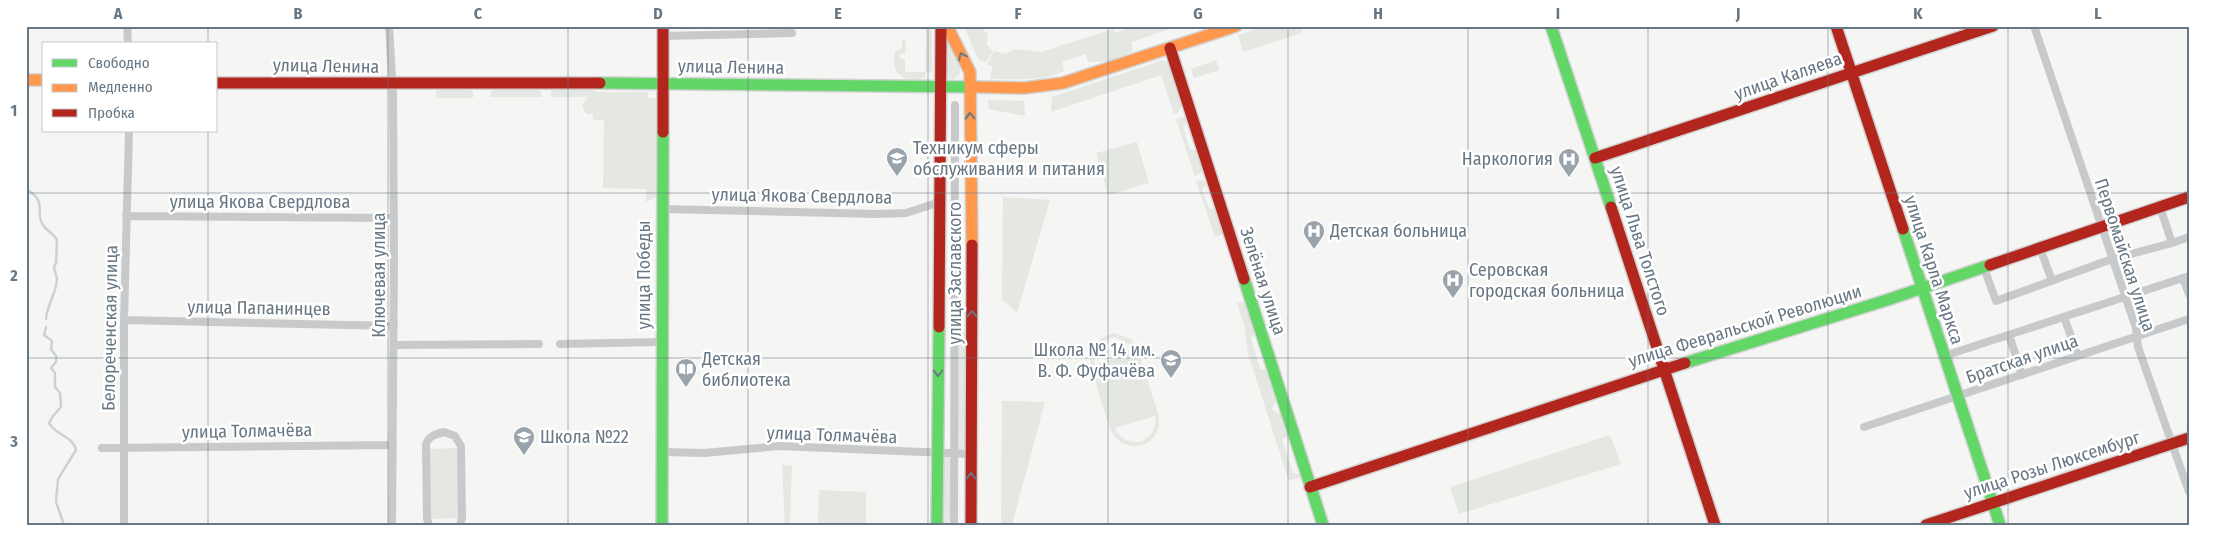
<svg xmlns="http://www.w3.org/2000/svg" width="2215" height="551" font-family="'Fira Sans Condensed',sans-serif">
	<rect width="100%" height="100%" fill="#f5f5f4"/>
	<path fill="#e4e7e2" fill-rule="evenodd" d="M926,26H932V72H926L925,77C905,85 890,74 895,52L902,48V40H906L905,54H900V59H905V72H925Z
		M964,26H979L988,34L987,45L993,51L986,63L978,59Z
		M1134,26H1178L1132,42V52L1109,61L1088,62L1086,54L1062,62L1064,71C1042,82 1014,79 990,79L993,66L987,65L994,51L1006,54L1014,49L1041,52L1113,29L1115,33Z
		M1266,26H1300L1302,33L1243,52L1238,35Z
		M947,41L960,69V73L954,79L949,78L946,75Z
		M1163,60L1169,64L1182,105L1178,113L1174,114L1161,75L1051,112L1052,97Z
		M1216,60L1219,70L1194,78L1191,69Z
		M504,87H540L542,97H490L491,91Z
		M554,87H591L597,92H648L647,98H656V197L646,202V189L603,188L604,120H593V114H586L582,106L587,97H551V90Z
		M439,88H461L473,91V98H436V92Z
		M988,100L1024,101L1025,116L989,109Z
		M1184,117L1188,122L1183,127L1190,150H1197L1202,168L1201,172L1195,176L1176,119Z
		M1137,142L1149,183L1108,195L1096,153Z
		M1202,180L1208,184L1202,189L1209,208L1215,210L1223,234L1215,237L1196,181Z
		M1003,197L1050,200L1017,313L1002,299Z
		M1244,301L1255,334L1251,338L1260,369H1266L1276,401L1272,409L1281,415L1288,436L1282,439L1293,473L1300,474L1301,477L1289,481L1248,354L1244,324L1237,303Z
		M955,331H963L967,334L966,447L963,450L954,452Z
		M1114,333L1131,339L1137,347L1159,417C1160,428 1157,437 1147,443C1137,449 1123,446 1115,437C1107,428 1094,375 1090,360C1093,345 1099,337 1114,333ZM1114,337L1130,345L1134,352L1095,365C1090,350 1101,341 1114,337ZM1155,416C1157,429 1152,435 1141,442C1128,442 1121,440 1115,428Z
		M1002,401L1045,402L1012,525H1001Z
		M1610,435L1621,464L1459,514L1450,487Z
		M461,448L462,518L427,519L426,449Z
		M938,454H954V525H937Z
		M782,465L792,466L790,525H785Z
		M819,490L866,492V525H818Z"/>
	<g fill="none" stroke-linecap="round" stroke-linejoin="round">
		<path stroke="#cbd2d5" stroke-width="2.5" d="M26,189C49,202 34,212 43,225C47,231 54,234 57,240L56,263L54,267C54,272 57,275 57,279C57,292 47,304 46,319
			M46,327L44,335L52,341L51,349L56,356V362L51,368L55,373V387L60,393L61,407L53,416L49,423C55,435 73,436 76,450L58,479L56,502L64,525"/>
		<g stroke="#d1d2d2" stroke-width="14">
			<path id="fast" d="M1551,26L1611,207
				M600,83L976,87
				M1903,229L2000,525
				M1244,279L1323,525
				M1685,363L1887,300L1990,265
				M662,525L663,132
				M937,525L939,327"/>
		</g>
		<g stroke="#d1d2d2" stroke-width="14">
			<path id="slow" d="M947,26L970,72L972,245
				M26,80H44
				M976,87L1024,88L1063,83L1236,26"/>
		</g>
		<g stroke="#d1d2d2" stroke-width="14">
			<path id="jam" d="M1836,26L1903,229
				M1170,48L1244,279
				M216,83H600
				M663,132V26
				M1595,158L1993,26
				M1611,207L1715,525
				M1990,265L2189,197
				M939,327L941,26
				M1310,487L1685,363
				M971,525L972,245
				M1926,525L2189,438"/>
		</g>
		<path stroke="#c8c9ca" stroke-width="8" d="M127,26L128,44
			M389,26L393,95L394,258L392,525
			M2034,26L2136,328L2138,347L2189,492
			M663,36L792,33
			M2160,207L2172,243L2189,237
			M662,209L877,214L906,213L940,202
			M126,216L394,218
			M2040,248L2052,281
			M1984,268L1996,301L2112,259L2172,243
			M2183,278L2189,294
			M2064,317L2078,356
			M124,320L394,326
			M2009,335L2022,375
			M560,344L661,342
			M394,345L539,344
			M1944,356L2189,276
			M1864,427L2189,319
			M102,448L393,445
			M662,452L704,453L779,446L971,454
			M124,525V320L129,131
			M429,525L427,519L426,445C428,436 436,434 444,432L455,436L461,446L462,518L460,525
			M954,525L955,105"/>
		<use href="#fast" stroke="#63d668" stroke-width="11"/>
		<use href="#slow" stroke="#ff974d" stroke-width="11"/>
		<use href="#jam" stroke="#b3261e" stroke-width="11"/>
	</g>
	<defs><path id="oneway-chevron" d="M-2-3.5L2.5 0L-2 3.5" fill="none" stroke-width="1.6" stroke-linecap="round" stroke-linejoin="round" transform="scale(1.25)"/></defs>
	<g stroke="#677783">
		<use href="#oneway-chevron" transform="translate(962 56) rotate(-116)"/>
		<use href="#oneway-chevron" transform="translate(970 116) rotate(-92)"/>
		<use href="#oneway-chevron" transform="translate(972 314) rotate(-90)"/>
		<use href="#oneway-chevron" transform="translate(938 373) rotate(90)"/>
		<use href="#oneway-chevron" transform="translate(971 476) rotate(-90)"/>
	</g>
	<path fill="none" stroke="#677783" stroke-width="1" stroke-opacity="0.55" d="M208,26V44M388,26V525M568,26V525M748,26V525M928,26V525M1108,26V525M1288,26V525M1468,26V525M1648,26V525M1828,26V525M2008,26V525M208,131V525M26,193H2189M26,358H2189"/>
	<defs>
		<g id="university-pin" transform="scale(1.125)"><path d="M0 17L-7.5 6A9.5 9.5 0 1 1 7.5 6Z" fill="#99a3ab" stroke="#fff"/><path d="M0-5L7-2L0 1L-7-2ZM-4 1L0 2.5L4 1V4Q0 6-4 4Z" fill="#fff"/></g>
		<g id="hospital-pin" transform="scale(1.125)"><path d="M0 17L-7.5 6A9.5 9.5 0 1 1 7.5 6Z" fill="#99a3ab" stroke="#fff"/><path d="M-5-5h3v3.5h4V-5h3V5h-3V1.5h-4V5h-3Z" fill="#fff"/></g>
		<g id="school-pin" transform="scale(1.125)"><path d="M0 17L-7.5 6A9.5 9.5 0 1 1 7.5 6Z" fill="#99a3ab" stroke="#fff"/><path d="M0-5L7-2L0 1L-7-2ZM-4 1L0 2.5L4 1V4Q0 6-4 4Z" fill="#fff"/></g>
		<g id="library-pin" transform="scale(1.125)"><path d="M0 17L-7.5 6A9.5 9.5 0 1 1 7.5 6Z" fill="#99a3ab" stroke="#fff"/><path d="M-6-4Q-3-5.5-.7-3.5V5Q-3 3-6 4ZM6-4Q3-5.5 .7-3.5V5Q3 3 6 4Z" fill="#fff"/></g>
	</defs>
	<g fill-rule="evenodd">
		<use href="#university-pin" x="897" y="158"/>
		<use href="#hospital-pin" x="1569" y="159"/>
		<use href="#hospital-pin" x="1314" y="231"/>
		<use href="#hospital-pin" x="1453" y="280"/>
		<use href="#school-pin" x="1171" y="360"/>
		<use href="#library-pin" x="686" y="369"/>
		<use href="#school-pin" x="524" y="437"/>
	</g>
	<g text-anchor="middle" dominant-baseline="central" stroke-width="5" stroke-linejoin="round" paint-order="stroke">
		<g font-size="18" fill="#677783" stroke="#fff">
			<text transform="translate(326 66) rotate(1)">улица Ленина</text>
			<text transform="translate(731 67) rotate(1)">улица Ленина</text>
			<text transform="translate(1788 76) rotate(-19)">улица Каляева</text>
			<text transform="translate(802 196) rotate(1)">улица Якова Свердлова</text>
			<text x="260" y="202">улица Якова Свердлова</text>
			<text transform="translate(1640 241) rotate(72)">улица Льва Толстого</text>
			<text transform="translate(2125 255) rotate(72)">Первомайская улица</text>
			<text transform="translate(1934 270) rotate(72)">улица Карла Маркса</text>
			<text transform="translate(955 273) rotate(-90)">улица Заславского</text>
			<text transform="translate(379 275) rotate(-90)">Ключевая улица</text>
			<text transform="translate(644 275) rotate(-90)">улица Победы</text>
			<text transform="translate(1263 281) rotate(72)">Зелёная улица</text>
			<text transform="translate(259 308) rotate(1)">улица Папанинцев</text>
			<text transform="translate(1745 326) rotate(-17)">улица Февральской Революции</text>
			<text transform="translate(110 328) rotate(-89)">Белореченская улица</text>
			<text transform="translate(2022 359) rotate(-19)">Братская улица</text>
			<text transform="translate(247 431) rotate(-1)">улица Толмачёва</text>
			<text transform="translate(832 435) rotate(2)">улица Толмачёва</text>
			<text transform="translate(2052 465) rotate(-18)">улица Розы Люксембург</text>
		</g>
		<g font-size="18" fill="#677783" stroke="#fff" text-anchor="start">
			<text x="913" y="148">Техникум сферы<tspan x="913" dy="21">обслуживания и питания</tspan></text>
			<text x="1553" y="159" text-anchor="end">Наркология</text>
			<text x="1330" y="231">Детская больница</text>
			<text x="1469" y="270">Серовская<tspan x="1469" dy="21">городская больница</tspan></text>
			<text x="1155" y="350" text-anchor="end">Школа № 14 им.<tspan x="1155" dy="21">В. Ф. Фуфачёва</tspan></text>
			<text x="702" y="359">Детская<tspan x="702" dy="21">библиотека</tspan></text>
			<text x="540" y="437">Школа №22</text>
		</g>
	</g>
	<rect width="2215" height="551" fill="none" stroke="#ffffff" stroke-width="55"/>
	<rect x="42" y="42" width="175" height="90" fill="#ffffff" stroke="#c2c9cd"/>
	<rect x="52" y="59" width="25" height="8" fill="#63d668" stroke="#c2c9cd"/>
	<text x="88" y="68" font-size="15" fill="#677783">Свободно</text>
	<rect x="52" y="84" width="25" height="8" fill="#ff974d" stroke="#c2c9cd"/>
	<text x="88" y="92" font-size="15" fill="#677783">Медленно</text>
	<rect x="52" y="109" width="25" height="8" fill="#b3261e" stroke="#c2c9cd"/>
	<text x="88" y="118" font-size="15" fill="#677783">Пробка</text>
	<rect x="28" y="28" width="2160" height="496" fill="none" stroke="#677783" stroke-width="2"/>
	<g font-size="16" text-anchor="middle" font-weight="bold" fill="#677783">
		<text x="118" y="19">A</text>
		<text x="298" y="19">B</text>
		<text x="478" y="19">C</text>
		<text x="658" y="19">D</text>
		<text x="838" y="19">E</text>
		<text x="1018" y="19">F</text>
		<text x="1198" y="19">G</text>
		<text x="1378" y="19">H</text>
		<text x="1558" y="19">I</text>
		<text x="1738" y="19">J</text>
		<text x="1918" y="19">K</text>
		<text x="2098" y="19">L</text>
		<text x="14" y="116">1</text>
		<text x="14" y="281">2</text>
		<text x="14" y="447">3</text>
	</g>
</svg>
